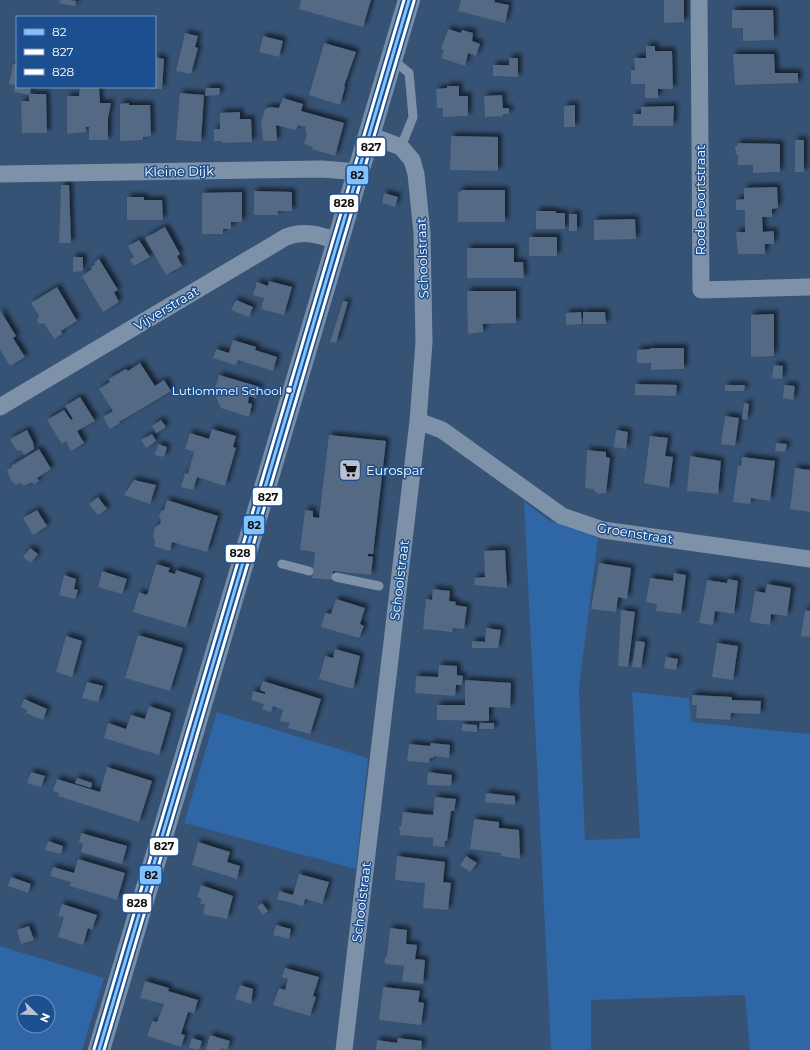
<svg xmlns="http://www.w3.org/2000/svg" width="810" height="1050" font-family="Montserrat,sans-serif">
	<defs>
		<filter id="shadow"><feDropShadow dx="3.5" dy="-3.5" stdDeviation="2" flood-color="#0009"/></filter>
	</defs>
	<rect width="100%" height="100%" fill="#365274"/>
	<path fill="#2f66a5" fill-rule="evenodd" d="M524,501L548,520L598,538L579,688L585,840L640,838L632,692L689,698L691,722L810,734V1050H750L745,995L591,1000V1050H551Z
		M217,712L368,758L356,869L184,823Z
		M0,946L104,978L82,1050H0ZM24,1002H48V1026H24Z"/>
	<path fill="#526984" filter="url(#shadow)" d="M60,0H69L76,1L75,6L59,3Z
		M301,0H371L363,27L299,9Z
		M461,0H495L494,2L509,5L505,23L458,11Z
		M664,0H684V22L664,23Z
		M732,10H773L774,40L743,41V28H732Z
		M448,29L461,33L462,30L473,33L472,41L480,44L476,56L468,53L465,66L441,58L444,50L441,49Z
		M185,33L198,36L195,47L198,48L191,74L176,71Z
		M263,36L283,41L279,57L259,52Z
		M324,43L356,52L344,86L345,87L340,105L309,95Z
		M646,46H655V51H672L673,89H658V98H645V84H631V70H635L634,58H646Z
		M733,54H774L775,73H798V83L735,85Z
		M155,57L164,59L162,89H148V87H155Z
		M509,58H518V77L493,76V65H509Z
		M13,64H17V87H31L30,94H46L47,133H22L21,101H29V95L14,92L15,85L9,84Z
		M447,86H459V96H468V116L443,117V108H437L436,90L437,89L447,88Z
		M80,88H99L100,103H111L108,118V140H89V127H86V132L67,134V96H79Z
		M206,88H220L219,95L205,96Z
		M180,93L204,95L201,142L176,140Z
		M502,95L503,108H509V114H503V116L485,117L484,96Z
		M283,98L303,104L301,111L344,123L335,156L312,149L313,147L304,144L307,133L305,132L306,127L298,125L296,130L276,125L277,141H263L261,122L265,109L270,107L279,108Z
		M129,103V105H150L151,136L143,137V140L120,141V104Z
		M575,105V127H564V106Z
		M674,106L673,126H633V114H641V107Z
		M240,112V119H251L252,142L222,143V141H214V129H220V113Z
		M451,136L498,137V171L450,170Z
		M795,140H804V172H795Z
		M738,143L780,144V172L753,173V165H738V155H736L735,146H737Z
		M61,185H69L71,243H59Z
		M777,187L778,208L772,209V217H762L763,232L774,231V244H765V254H738L736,232H745V210H736V200L744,199V188Z
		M462,190H505V222H458V193Z
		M254,191L292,192V211H278V215H254Z
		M242,192V222H231V229H223V234H202V193Z
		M384,193L398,197L395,207L382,203Z
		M127,197H144V200H162L163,220H127Z
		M536,211H556V213H565V229H536Z
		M569,214H577V231H569Z
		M635,219L636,239L594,240V220Z
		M165,227L180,254L177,256L182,266L166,275L145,238Z
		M529,237H557V256H529Z
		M139,240L150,257L134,266L130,260L134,257L128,246Z
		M467,248H514V262H523L524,278H467Z
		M73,257H83V271L73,272Z
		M99,259L118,290L114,292L119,302L103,312L82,276L92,269L91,267L95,265L94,263Z
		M269,281L292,287L284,315L261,309L264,298L253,295L257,282L268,286Z
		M57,287L77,321L61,331L62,334L54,339L44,323L39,324L37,320L39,316L31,303Z
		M467,291H516V323L483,324V332L468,334Z
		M236,300L253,307L249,317L231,310Z
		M343,301L348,302L336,343L330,342Z
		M0,310L16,336L13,338L25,357L10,366L0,349Z
		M581,312L582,324L566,325V313Z
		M583,312H605L606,324H583Z
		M774,314V356L751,357V315Z
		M233,340L256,347L255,350L277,357L273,371L238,360L236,365L213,358L216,349L229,353Z
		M650,348H684V369L651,370V363H637V350L650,349Z
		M140,363L155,386L164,380L171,391L119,422L120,423L110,429L103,417L113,411L99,389L110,382L109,379L117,374L126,369L128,371Z
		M774,365L783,366L782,379L772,378Z
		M219,375L260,387L256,398L249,396L248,403L252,404L249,417L221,408L216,397L213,396Z
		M635,384L677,385L676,396L635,395Z
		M725,385H745L744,391H725Z
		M784,385L795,386L793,400L783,398Z
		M80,397L95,421L77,431L84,443L71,451L66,441L62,444L47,420L64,410L71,420L73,419L65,406Z
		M744,403L749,404L747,420L742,419Z
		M725,416L739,418L735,446L721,444Z
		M161,420L166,427L156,433L152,426Z
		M212,429L236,436L233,447L236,448L225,486L197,477L193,490L181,487L185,473L188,474L194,452L185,449L190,433L209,439Z
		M27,430L33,442L34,449L24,455L22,451L16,450L10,439Z
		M616,430L628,432L626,449L614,447Z
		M152,434L156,441L146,448L141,440Z
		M329,435L386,441L373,554H368V556L373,557L371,575L333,571L332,580L312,578L315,552L300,550L305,510L313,511V517L319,518Z
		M650,436L668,438L665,456L673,457L669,488L644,483Z
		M776,443L787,444L785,452L775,451Z
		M158,444L167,447L164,457L155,455Z
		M39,449L51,469L37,478L39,481L34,484L32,482L23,486L21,483L16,485L11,480L7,470L12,467L11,466Z
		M587,450L606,452V457L610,458L606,493L598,494L593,489L585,488Z
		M690,456L721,461L718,494L687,491Z
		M742,457L775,461L770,501L751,498L750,504L733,502L738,465L741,466Z
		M795,468L810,470V512L790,509Z
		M134,480L156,485L150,504L124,495Z
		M98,497L107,509L98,515L89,504Z
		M167,500L218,516L207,552L172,542L170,551L154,546L155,541L153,536L155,527L160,524L161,520L159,516L161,511L164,510Z
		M37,510L47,526L33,535L23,518Z
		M30,548L38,554L31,563L23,557Z
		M505,550L507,588L474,585L475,578L485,577L484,551Z
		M599,563L631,568L627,599L618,597L616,612L591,609Z
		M156,564L170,568L168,572L175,574L176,570L201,578L186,628L133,612L139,592L146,595L148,593Z
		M102,571L127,579L122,594L98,587Z
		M674,573L686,575L681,614L656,611L657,604L646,602L650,578L673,581Z
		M64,575L76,579L74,589L78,590L75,599L59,595Z
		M728,579L738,581L734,614L715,611L713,625L699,623L707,580L727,583Z
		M767,584L791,588L787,616L771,614L770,625L750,622L755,591L765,593Z
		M433,589L450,591L449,601L456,602L455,605L467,607L464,629L453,628L452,632L423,629L426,599L432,600Z
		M336,599L365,608L360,624L364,626L359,638L321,627L325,613L331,614Z
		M621,610L635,612L628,667L618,666Z
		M805,610L810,611V637L801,636Z
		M486,628L501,630L498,648H472V641L485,642Z
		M138,635L183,648L170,691L125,678Z
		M66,636L82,641L72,677L56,672Z
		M636,641L645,642L641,668L632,667Z
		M717,643L738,646L733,680L712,677Z
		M335,649L360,656L353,689L319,679L325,656L333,658Z
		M666,657L678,659L676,670L664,668Z
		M439,665L457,666V675L463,676L462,685H456L455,696L415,693L416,676L438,677Z
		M465,680L511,683L510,708L489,707V721L437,720V705H465Z
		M263,681L321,699L310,734L288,728L290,723L280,721L283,710L273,706L271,712L262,709L264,704L251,700L253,691L265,694V692L260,690Z
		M87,682L103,686L98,702L82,698Z
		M692,695L732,697V700L761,701L760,714L731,713L730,720L696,718L697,705H692Z
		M24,699L47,709L43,720L26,713L27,710L21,707Z
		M149,706L171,713L159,755L104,738L108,723L126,729L131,715L145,719Z
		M480,723H494V729H479Z
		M462,724L477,725V732L462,731Z
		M431,743L450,745L449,758L434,756L433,758H430L429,763L407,761L409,744L430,746Z
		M107,767L152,781L139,822L58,796L59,793L53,791L57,779L100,792Z
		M31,772L45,776L41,787L27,783Z
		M428,772L452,775L451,786L427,785Z
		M77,778L92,783L91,788L75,783Z
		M486,793L515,796V805L485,802Z
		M435,797L456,799L454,811H451L447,841H445L444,847L433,846V838L400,835L399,826H401L403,812L433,815Z
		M474,819L499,822V828L519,830L520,859L501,856V853L470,849Z
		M81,833L127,846L122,864L81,852L83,844L79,842Z
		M48,841L63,846L61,854L45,850Z
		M198,842L230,852L227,862L240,866L237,879L192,865Z
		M397,856L445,862L443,882L451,883L448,910L423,908L425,883L395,880Z
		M466,856L477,863L470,872L460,865Z
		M78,859L125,873L117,900L70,886L71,882L50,876L53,867L74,873Z
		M299,874L329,882L322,904L305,899L303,906L277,899L279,891L293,895Z
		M11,877L31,884L28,893L8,886Z
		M201,885L233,896L227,919L203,914L205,905L200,903L202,899L197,897Z
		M262,903L268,911L263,915L257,907Z
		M62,904L97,915L92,930L88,928L83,945L58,937L64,917L58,916Z
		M276,925L291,929L289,939L273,935Z
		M29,926L34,940L21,944L17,930Z
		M390,928L407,930L406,944L417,945L415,959L425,960L423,984L402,981L404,966L386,964L384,961L387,955Z
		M285,968L319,977L313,996L316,997L310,1016L273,1005L279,988L285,990L288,979L282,977Z
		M145,981L169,988L168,991L198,1000L194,1013L188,1012L181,1034L185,1035L181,1047L147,1036L152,1021L157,1022L164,1004L140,998Z
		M240,985L253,989L251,1004L235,999Z
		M383,987L420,991L418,1002L424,1003L421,1025L379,1020Z
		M210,1035L230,1041L227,1050L221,1048V1050H206Z
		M192,1038L202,1041L199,1050L189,1048Z
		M398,1038L422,1041L421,1050H376L377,1040L397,1043Z"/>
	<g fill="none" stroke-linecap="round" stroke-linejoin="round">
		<path stroke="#7d92a8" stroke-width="9" d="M392,59L409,73L413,117L401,147
			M282,564L309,571
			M336,577L379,586"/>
		<path stroke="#7d92a8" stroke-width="17" d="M699,0L701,290L810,287
			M0,174L322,169L358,172
			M0,407L286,237C305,230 319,235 337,241
			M418,421L442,430L562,516L603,530L810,559
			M344,1050L418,421L424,342L422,233L416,174L412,160L401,147L369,135"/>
		<path stroke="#798da4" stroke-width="22" d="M99,1050L409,0"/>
		<g stroke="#1b4f8f" stroke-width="6">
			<path id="bus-1" d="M99,1050L409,0"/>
		</g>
		<g stroke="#1b4f8f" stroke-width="6">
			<path id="bus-2" d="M104,1050L414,1"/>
		</g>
		<g stroke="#1b4f8f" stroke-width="6">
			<path id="bus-3" d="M94,1049L404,0"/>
		</g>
		<use href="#bus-1" stroke="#80c2ff" stroke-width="3"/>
		<use href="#bus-2" stroke="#fff" stroke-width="3"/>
		<use href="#bus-3" stroke="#fff" stroke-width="3"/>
	</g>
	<defs>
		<g id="supermarket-square" transform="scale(1.15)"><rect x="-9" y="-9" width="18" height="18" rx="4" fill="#b9c2ce" stroke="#1b4f8f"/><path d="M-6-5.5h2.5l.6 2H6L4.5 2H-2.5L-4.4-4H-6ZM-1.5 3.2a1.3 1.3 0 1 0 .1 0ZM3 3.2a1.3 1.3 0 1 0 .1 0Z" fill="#111"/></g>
	</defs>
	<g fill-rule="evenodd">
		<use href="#supermarket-square" x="350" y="470"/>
	</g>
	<circle fill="#fff" stroke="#1b4f8f" stroke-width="1.5" cx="289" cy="390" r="3.5"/>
	<g text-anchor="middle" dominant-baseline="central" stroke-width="3" stroke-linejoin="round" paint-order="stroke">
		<g font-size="12" fill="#fff" stroke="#1b4f8f" text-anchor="end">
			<text x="282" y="390">Lutlommel School</text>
		</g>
		<g font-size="13" fill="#fff" stroke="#1b4f8f">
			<text transform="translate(179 171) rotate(-1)">Kleine Dijk</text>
			<text transform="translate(700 200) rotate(-90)">Rode Poortstraat</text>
			<text transform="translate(422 258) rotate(-92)">Schoolstraat</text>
			<text transform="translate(166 308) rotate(-31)">Vijverstraat</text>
			<text transform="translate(635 533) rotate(9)">Groenstraat</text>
			<text transform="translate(399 580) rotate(-83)">Schoolstraat</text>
			<text transform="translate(361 902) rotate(-83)">Schoolstraat</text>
		</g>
		<g font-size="13" fill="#fff" stroke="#1b4f8f" text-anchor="start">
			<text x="366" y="470">Eurospar</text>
		</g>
	</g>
	<g stroke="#1b4f8f" stroke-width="1.5">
		<rect x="356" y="137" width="30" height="20" rx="4" fill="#fff"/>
		<rect x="346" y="165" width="23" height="20" rx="4" fill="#80c2ff"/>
		<rect x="329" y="194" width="30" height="19" rx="4" fill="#fff"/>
		<rect x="252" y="487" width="31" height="19" rx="4" fill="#fff"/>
		<rect x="243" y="515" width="22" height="20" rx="4" fill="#80c2ff"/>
		<rect x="225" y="544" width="31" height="19" rx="4" fill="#fff"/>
		<rect x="149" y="837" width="30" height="19" rx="4" fill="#fff"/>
		<rect x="139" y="865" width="23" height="20" rx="4" fill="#80c2ff"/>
		<rect x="122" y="893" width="30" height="20" rx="4" fill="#fff"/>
	</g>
	<g font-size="11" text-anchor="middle" font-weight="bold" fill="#111">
		<text x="371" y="151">827</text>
		<text x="357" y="179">82</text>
		<text x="344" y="207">828</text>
		<text x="268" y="501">827</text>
		<text x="254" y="529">82</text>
		<text x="240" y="557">828</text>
		<text x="164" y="850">827</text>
		<text x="151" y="879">82</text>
		<text x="137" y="907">828</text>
	</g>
	<rect x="16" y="16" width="140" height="72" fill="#1b4f8f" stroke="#7695bc"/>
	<rect x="24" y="29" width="20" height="6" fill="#80c2ff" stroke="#7695bc"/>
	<text x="52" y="36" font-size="12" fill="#ffffff">82</text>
	<rect x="24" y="49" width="20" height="6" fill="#ffffff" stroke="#7695bc"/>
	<text x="52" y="56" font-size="12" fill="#ffffff">827</text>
	<rect x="24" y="69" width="20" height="6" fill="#ffffff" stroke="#7695bc"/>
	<text x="52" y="76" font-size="12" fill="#ffffff">828</text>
	<g transform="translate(36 1014) rotate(113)"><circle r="19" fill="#1b4f8f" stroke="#7695bc"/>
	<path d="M0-3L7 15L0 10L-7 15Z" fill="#b9c2ce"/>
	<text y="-6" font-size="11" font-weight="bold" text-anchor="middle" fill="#ffffff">N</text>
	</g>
</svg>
